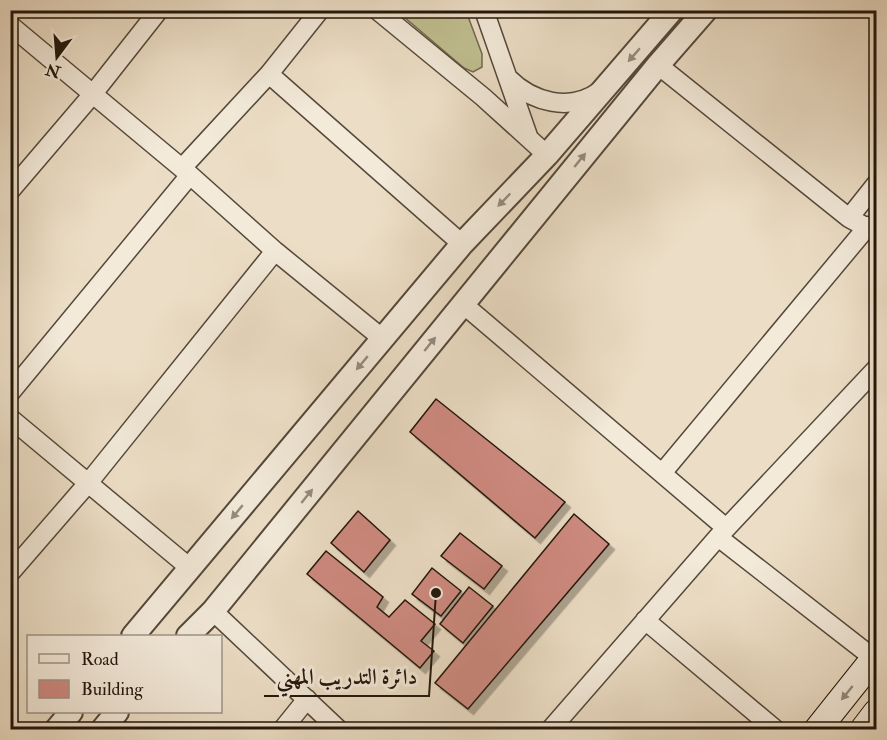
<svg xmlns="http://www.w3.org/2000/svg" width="887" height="740" font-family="'IM FELL Double Pica',Amiri,serif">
	<defs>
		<filter id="shadow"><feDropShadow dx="5.5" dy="5.5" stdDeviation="0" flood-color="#0004"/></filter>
	</defs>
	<rect width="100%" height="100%" fill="#ecdec6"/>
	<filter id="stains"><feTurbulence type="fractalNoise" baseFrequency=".00333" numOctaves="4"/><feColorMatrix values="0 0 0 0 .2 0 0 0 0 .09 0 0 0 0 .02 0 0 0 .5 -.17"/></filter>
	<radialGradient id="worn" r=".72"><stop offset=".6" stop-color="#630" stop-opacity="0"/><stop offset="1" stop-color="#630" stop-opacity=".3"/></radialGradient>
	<path fill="#c0bf90" stroke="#716a4e" stroke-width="1.5" d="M397,11H466L482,54V67L473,72L464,68Z"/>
	<path fill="#d08b82" stroke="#22160c" stroke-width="1.5" filter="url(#shadow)" d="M436,399L565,502L535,538L410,432Z
		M358,511L390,540L364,572L331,543Z
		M574,514L609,544L468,709L435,683Z
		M460,533L502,566L484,589L441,556Z
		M326,551L383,597L377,607L389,617L405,600L435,624L421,641L434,651L420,668L307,574Z
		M432,568L461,591L441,616L412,594Z
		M469,587L493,606L463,643L440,624Z"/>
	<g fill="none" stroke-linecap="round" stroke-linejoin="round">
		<g stroke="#54483a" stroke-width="21">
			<path id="minor" d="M377,10L483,97L547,155
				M484,10L528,136
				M10,25L190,175L275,251L383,339
				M658,65L849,218L875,232
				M269,74L462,244
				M508,78C532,102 570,113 600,91
				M182,168L269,74L320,10
				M10,191L92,95L159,10
				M849,218L876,184
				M463,304L726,528
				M10,393L190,175
				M10,418L190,568
				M663,472L868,226
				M718,537L876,660
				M10,573L89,482L275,251
				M213,611L339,730
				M645,620L776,730
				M282,730L307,699
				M550,730L718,537L876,369"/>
		</g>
		<g stroke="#54483a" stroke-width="26">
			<path id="tertiary" d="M133,636L462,244L547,155L672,10
				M188,636L213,611L658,65L706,10
				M56,730L71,712
				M102,730L117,712"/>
		</g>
		<g stroke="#22160c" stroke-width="28">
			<path id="secondary" d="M817,730L876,656
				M863,730L876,713"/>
		</g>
		<use href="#minor" stroke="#f3eada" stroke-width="18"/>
		<use href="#tertiary" stroke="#f3eada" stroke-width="22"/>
		<use href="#secondary" stroke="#f3eada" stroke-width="26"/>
	</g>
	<defs><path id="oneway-solid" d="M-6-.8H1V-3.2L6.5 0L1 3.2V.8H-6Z" transform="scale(1.5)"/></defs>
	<g fill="#958b7d">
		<use href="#oneway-solid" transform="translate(634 55) rotate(131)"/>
		<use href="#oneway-solid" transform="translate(580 160) rotate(-51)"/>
		<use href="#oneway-solid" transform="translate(504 200) rotate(134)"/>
		<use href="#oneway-solid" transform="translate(430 344) rotate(-51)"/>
		<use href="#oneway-solid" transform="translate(362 363) rotate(130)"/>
		<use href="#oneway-solid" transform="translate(307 496) rotate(-51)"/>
		<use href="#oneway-solid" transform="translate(237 512) rotate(130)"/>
		<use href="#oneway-solid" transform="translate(847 693) rotate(129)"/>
	</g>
	<path fill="none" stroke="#22160c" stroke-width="2" d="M436 593L429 696H264"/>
	<circle fill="#22160c" stroke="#f3eada" stroke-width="2" cx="436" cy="593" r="6"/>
	<g font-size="22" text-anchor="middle" font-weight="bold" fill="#22160c" stroke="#f3eada" stroke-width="6" stroke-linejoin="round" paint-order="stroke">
		<text x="347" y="684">دائرة التدريب المهني</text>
	</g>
	<rect width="887" height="740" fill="none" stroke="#ecdec6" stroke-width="36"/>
	<rect x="12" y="12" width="863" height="716" fill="none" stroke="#22160c" stroke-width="3"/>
	<rect x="18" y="18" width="851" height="704" fill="none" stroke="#22160c" stroke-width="1.5"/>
	<rect x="27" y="635" width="195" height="78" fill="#f3eada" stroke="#9f9588" stroke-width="1.5"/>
	<rect x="39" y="654" width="30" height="9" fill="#f3eada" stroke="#9f9588" stroke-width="1.5"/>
	<text x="81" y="665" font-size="18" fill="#22160c">Road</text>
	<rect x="39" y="680" width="30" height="18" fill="#d08b82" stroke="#9f9588" stroke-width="1.5"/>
	<text x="81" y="695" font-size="18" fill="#22160c">Building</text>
	<g transform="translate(57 57) rotate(196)" stroke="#f3eada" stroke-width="4.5" paint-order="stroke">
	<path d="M0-4.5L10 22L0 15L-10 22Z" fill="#22160c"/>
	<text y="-9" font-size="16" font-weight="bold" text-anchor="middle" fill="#22160c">N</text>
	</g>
	<rect width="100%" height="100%" filter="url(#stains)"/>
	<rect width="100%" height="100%" fill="url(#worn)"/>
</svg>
